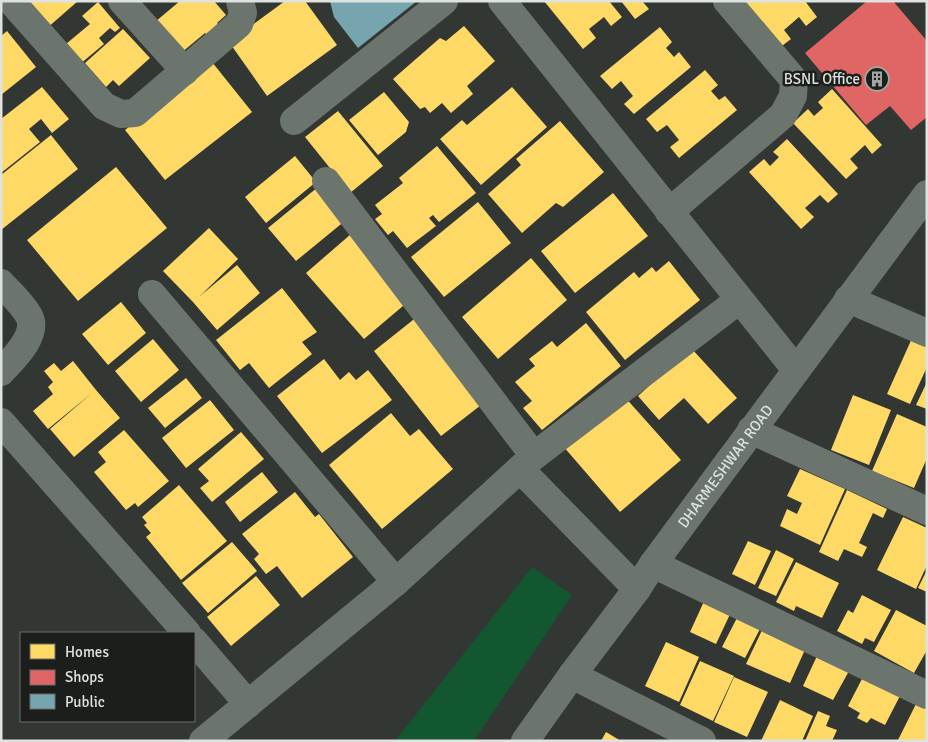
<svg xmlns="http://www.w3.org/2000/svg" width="928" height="742" font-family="Signika,sans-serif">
	<rect width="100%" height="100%" fill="#333734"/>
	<path fill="#12572f" d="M532,567L572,595L474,741H395Z"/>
	<path fill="#ffd966" d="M22,1H78L46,29Z
		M180,1H214L226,15L217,23L223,29L211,40L205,33L175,58L149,27Z
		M285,1H305L337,45L267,96L229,42Z
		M544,1H609L622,17L611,26L604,17L589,29L596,38L583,49Z
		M621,1H642L649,9L635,19Z
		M739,1H805L817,17L806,26L799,17L784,30L791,39L778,49Z
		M98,2L120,28L115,32L110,28L99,38L104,44L73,70L66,44L90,24L82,16Z
		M464,26L495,61L467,86L473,94L451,113L442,103L430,113L425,107L420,109L393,79L440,38L446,41Z
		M660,27L672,42L666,48L674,57L679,52L691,67L634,114L624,104L633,96L621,81L612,89L600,76Z
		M123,29L150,58L119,86L113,80L106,87L85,63Z
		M7,31L36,67L1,95V36Z
		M212,62L252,112L165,180L125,130Z
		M705,70L718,85L711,91L719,100L725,96L737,110L679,158L670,147L679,140L667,125L657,132L646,119Z
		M42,87L69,119L52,133L41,119L29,129L40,142L1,173V119Z
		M512,87L547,127L481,185L440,139L462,120L467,125Z
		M832,89L882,145L872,154L865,145L850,159L858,168L846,179L793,123L808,109L814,116L823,108L818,102Z
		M384,92L409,122L406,132L378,155L349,120Z
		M338,111L383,166L350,193L305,137Z
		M560,121L604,172L563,207L556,203L522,233L488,194L521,165L516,159Z
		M51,135L78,169L1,230V175Z
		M787,139L838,194L828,203L820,195L805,208L814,217L801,229L749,172L764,159L770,166L779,157L773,152Z
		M437,146L476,193L439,222L433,215L429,218L436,226L407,248L393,231L388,235L375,219L382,214L375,205L403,183L399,178Z
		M295,156L316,182L266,223L245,197Z
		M116,167L167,228L78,301L27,240Z
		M318,187L346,220L296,261L268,228Z
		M613,193L648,236L575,293L541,251Z
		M478,202L511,243L444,297L411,257Z
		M209,228L238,259L200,296L237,265L260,293L217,330L193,302L163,271Z
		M351,234L410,300L364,339L306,273Z
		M531,258L567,300L498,359L462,317Z
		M669,261L700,300L625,360L586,312L634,272L639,278L652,267L656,272Z
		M282,288L317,332L302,342L312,354L269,388L249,363L240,370L216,340Z
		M121,302L146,333L108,365L82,334Z
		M418,316L485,402L441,436L374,351Z
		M586,323L621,366L542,430L523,408L532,401L515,382L535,366L529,359L552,341L557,347Z
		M913,336L927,342V367L910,404L887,394Z
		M153,339L179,370L141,402L115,371Z
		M691,348L737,398L708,424L684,398L659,420L638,396Z
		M324,359L340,380L349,372L356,380L368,370L392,400L322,453L277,396Z
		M73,361L96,390L120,418L74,457L50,429L92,393L48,429L33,411L53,394L48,387L53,382L44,371L54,363L61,371Z
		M186,378L202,398L165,428L148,408Z
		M927,382V409L916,405Z
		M623,395L681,460L620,512L563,446Z
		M853,395L891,410L869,465L831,450Z
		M210,400L234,430L186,468L162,438Z
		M391,413L410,436L419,429L453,469L382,529L329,465Z
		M897,414L927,427V458L914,488L872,471Z
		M124,430L169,481L138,507L135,503L126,510L94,472L106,462L98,452Z
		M241,432L264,459L212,502L200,488L209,481L198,469Z
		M800,469L845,489L820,545L780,526L787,509L797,514L802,503L787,496Z
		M262,472L278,492L240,522L225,502Z
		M179,485L227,541L181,580L146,537L151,533L144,525L147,523L142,517Z
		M847,490L887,509L883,518L873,513L859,543L867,547L862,557L844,549L838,561L819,552Z
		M295,492L315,517L319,514L353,557L302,598L277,566L266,574L254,559L259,554L242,534Z
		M903,517L927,528V565L916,589L877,570Z
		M748,541L771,551L755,585L732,574Z
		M232,542L257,571L208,613L182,583Z
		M776,550L794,559L776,596L758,588Z
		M796,562L839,583L822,618L796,606L794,611L776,602Z
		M927,570V592L918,588Z
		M256,576L280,605L231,646L207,617Z
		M862,595L891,610L874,642L865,638L862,644L837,631L848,610L853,613Z
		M706,597L732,610L716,644L690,632Z
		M896,610L927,626V650L914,673L874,651Z
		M739,614L762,625L745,658L722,647Z
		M765,624L808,643L790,683L746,664Z
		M666,642L699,657L679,702L645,686Z
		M817,656L849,671L833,700L803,686Z
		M700,661L734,676L713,721L680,705Z
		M864,675L901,694L885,725L871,718L867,723L857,718L860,713L848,706Z
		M734,677L768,692L747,737L714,722Z
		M919,698L927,702V741H900L898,740Z
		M780,700L813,716L802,741H761Z
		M818,711L830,716L826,726L837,730L832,741H805Z
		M606,732L621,741H601Z"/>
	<path fill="#e06666" d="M867,1H893L927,41V117L911,130L890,106L866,125L805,53Z"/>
	<path fill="#76a5af" d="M330,1H417L358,48L334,17Z"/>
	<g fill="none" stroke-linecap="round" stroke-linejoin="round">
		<g stroke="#6b756e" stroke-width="28">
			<path d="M11,1L104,106L121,114L135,113L239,24L243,13L240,1"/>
			<path d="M122,1L185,71"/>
			<path d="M502,1L796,370"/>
			<path d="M294,121L444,1"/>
			<path d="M326,181L534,456"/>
			<path d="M669,212L783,115L793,96L794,80L727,1"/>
			<path d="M1,283C10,293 23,304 29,316C39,335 13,359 1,372"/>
			<path d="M152,294L396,582"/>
			<path d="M848,299L927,333"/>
			<path d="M1,422L187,633"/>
			<path d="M751,430L927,511"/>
			<path d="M520,469L637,589"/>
			<path d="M653,564L927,695"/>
			<path d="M194,641L248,704"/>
			<path d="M572,675L702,741"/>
			<path d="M203,741L396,582L534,456L739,300"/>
			<path id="s1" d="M525,741L572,675L637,589L653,564L927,194"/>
		</g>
	</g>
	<defs>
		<g id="building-ring" transform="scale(1.25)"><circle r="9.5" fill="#1c1e1c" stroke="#a3a7a4" stroke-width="1.5"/><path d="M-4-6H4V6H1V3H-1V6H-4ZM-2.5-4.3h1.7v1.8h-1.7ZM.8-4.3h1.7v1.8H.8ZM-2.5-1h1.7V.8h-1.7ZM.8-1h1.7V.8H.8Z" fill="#a3a7a4"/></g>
	</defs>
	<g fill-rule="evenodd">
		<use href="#building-ring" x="877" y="79"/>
	</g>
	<g text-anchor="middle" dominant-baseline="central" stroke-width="5" stroke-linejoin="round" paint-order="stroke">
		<g font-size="15" fill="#dfe3e0" stroke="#1c1e1c" text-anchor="end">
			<text x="860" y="79">BSNL Office</text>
		</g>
		<g font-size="15" fill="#dfe3e0" stroke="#1c1e1c">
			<text stroke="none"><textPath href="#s1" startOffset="340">DHARMESHWAR ROAD</textPath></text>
		</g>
	</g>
	<rect width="928" height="742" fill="none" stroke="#dfe3e0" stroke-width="5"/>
	<rect x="20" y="632" width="175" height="90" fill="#1c1e1c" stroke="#6a6d6a"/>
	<rect x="30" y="644" width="25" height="15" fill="#ffd966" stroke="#6a6d6a"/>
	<text x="65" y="657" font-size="15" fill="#dfe3e0">Homes</text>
	<rect x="30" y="670" width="25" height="15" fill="#e06666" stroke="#6a6d6a"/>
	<text x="65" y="682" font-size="15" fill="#dfe3e0">Shops</text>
	<rect x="30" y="694" width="25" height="15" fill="#76a5af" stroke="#6a6d6a"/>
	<text x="65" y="707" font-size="15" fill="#dfe3e0">Public</text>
</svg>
